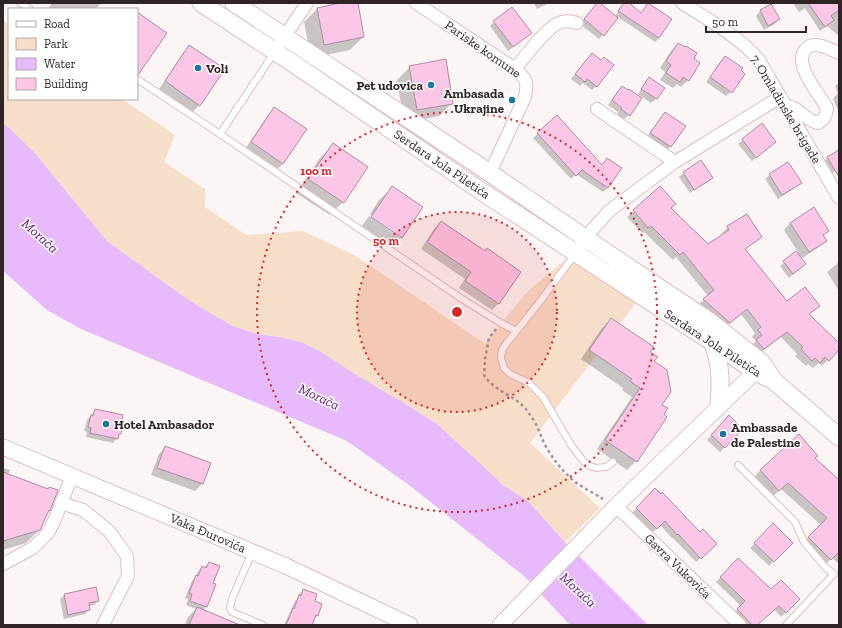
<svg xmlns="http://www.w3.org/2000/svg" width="842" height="628" font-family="'Zilla Slab',serif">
	<rect width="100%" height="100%" fill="#fcf5f5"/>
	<path fill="#f7dec9" d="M3,20L9,24V99H122L175,135L164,162L205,189V207L246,235L303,231L356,256L485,344L493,333L528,291L577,250L641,296L530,443L600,508L565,542L528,501L503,485L482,465L437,424L404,403L358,376L320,351L301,342L280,337L257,334L233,326L193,303L129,257L107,241L34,152L3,122Z"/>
	<path fill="#e6bafb" d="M3,122L34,152L107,241L129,257L193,303L233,326L257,334L280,337L301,342L320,351L358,376L404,403L437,424L482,465L503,485L528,501L565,542L648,625H570L524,576L409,485L347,441L81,329L47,310L3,271Z"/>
	<path fill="#0003" d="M52,3H101L96,9H48Z
		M345,3H357L363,37L350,50L311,58L304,22L317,9Z
		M534,3H549L537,9Z
		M598,3L615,16L625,3H627L640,14L648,4L659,38L655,42L618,17L599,39L580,24Z
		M793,3H835L839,8V36L827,26L820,31L805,8L799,12Z
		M771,5L779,19L775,24L764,30L756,16L760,11Z
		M494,22L526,37L508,51L490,26Z
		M678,44L692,59L688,80L681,87L677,84L673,88L660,80L665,72L660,68L671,51Z
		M189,47L199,105L193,112L159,89L183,53Z
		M725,57L740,70L731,92L726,96L706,82L721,61Z
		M588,59L596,86L592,90L583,83L580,86L571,79Z
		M410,67L452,103L439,116L404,123L397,80Z
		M649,78L663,88L656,99L651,103L638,94L645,83Z
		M839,83V110H838L833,99L838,93L835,86Z
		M622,87L629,115L624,119L617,114L618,112L608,105L617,92Z
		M274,108L283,164L276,170L245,149L268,115Z
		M665,113L684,126L670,147L665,151L646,138L661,117Z
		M557,116L601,166L607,159L621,168L608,188L603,192L576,174L571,179L533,138Z
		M762,125L771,146L752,161L738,144Z
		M333,145L366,167L343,202L330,215L296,193L320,158Z
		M839,148V168L829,175L822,164L827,158L837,152V150Z
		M684,173L711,177L707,182L690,193L679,177Z
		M770,175L800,183L796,187L778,199L765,179Z
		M660,187L670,208L708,246L723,235L722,233L728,227L761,237L754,243L744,250L787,302L819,306L809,315L839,345V348L822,366L819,363L813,368L808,364L806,366L795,356L797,354L781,337L757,355L751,346L756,341L752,337L755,333L741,314L723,329L698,305L708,296L676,257L673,260L644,232L642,233L627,217Z
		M392,188L401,237L388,250L359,230L369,216L400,238V235L370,214L379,200Z
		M441,222L485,252L520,272L498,304L492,310L459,288L465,279L421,249L434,229Z
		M790,223L828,231L822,236L825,241L819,247L801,259L800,268L789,278L780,266L798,252L784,230Z
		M839,262V291L827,272Z
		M611,319L649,352L653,362L661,405L636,461L627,470L597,449L632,397L622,390L623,388L581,359L602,328Z
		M95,410L120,434L117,436V438L113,443L86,437L87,432L84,431L87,420Z
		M729,417L742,429L720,452L707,440Z
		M165,448L209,463L202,484L195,491L151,475L159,454Z
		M814,459L839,482V564L832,558L824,566L802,544L821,525L781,489L772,497L754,477L761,470Z
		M3,468L10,470L8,475L47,490L49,488V510L46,513L40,529L26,543L3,550Z
		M655,489L700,533L716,544L696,562L673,538H672L660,525L652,533L632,513Z
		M773,525L791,543L769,566L750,548Z
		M738,560L771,591L799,599L781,617L774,609L756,625H743L733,614L741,606L716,582Z
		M209,563L212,583L215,584L206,607L203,610L237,625H185L188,617L196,609L186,605L188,599L185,598L192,581L196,576L198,572L202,567L204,568Z
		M304,590L313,602L321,605L317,616L313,620L311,625H284L295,601L298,598L299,594Z
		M64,595L98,601L94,605L88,606L89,610L85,614L64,619L60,599Z"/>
	<path fill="#fcc6e7" stroke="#aa8e9f" d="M340,3H358L364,37L324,45L317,8Z
		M597,3H600L618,18L604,36L584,19Z
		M624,3H629L641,13L648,3L672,19L659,38L618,11Z
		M808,3H839V10L831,16L834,20L825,27Z
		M771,4L780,19L768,26L760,10Z
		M512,7L532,33L513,47L493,21Z
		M137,12L167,33L138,75H137Z
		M678,43L685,47L686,46L697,53L694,58L700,63L689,81L683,77L680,82L666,73L671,65L666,61Z
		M189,45L225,69L200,106L165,81Z
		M592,53L601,60L604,57L614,65L597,87L587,79L585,82L575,74Z
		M725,56L743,68L741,70L745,74L732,93L710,77Z
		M446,59L453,104L417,110L409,66Z
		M649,77L665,88L657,99L641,89Z
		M622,86L628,90L629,89L642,98L630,116L621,109L622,108L612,100Z
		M274,107L307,129L283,164L251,142Z
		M665,112L686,126L671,147L650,133Z
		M557,115L602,165L607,158L622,168L608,188L582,170L576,176L537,133Z
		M762,123L776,142L756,158L742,139Z
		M333,143L368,167L344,203L308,179Z
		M839,150V177L827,157Z
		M701,160L713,178L694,190L683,172Z
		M788,162L802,183L782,195L769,174Z
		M392,186L423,207L402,238L371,217Z
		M660,186L676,204L671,208L708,244L729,230L727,226L747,214L762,237L745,249L787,301L805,287L820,306L809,314L839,343V350L829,361L825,357L820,363L815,358L812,361L801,349L803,347L787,332L764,349L756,340L762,335L758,330L761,327L747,309L730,323L703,299L714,290L683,252L680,255L651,226L648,228L633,210Z
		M814,207L829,231L823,235L827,241L809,252L790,223Z
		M441,221L485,251L487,248L521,272L499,304L465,281L471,272L427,242Z
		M796,251L806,264L793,274L783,261Z
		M611,318L654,347L650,352L658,357L654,361L667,370L671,392L662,405L668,408L664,414L667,417L637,462L605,440L640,388L630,381L632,379L589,350Z
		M95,409L123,415L122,421H123L121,434H119L118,439L90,433L91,428L88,427L91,415L93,416Z
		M729,415L743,429L725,448L711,435Z
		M799,434L818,456L815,458L839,480V552L831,560L808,537L827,518L788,483L779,491L760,470Z
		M165,446L211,463L203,484L157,468Z
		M3,472L48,489L49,487L58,490L50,511L49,510L40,530L3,541Z
		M655,488L661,494L662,492L700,532L703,529L717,544L701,559L678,534L677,535L665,521L657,529L636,508Z
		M773,523L793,543L774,562L754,543Z
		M738,558L771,589L781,580L800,599L786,613L779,606L757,625H752L737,609L745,601L720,577Z
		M209,562L220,566L213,583L216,584L207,607L190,601L192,594L189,593L196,575L198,576L202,566L206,568Z
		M96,587L99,601L89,603L90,610L68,615L64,594Z
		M303,589L317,594L315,601L322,604L318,616L316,615L312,625H286L293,608L294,609L299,595L301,596Z
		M197,607L240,625H189Z"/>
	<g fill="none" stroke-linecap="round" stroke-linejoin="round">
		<g stroke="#e0bdc2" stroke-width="8">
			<path id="service" d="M20,3L30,9
				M137,79L220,134L462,299L501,323L516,331
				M220,134L274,53
				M575,254L539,303L506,344L502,350L501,358L504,368L510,374L529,383L543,397L571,445L584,462L590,466L596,468L606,467L613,462
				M738,465L795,522L804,542L826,568L834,574L786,625
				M252,552L232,599L230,608L232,612L263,625"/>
		</g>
		<g stroke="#e0bdc2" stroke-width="14">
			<path id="minor" d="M416,3L515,69C527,80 528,81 525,97L490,173
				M682,3C709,20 738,36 759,60L839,198
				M281,42L307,3
				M515,69C523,59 548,26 559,23C565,20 571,21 577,23
				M786,106C799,106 805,121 818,123C825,119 826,116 827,108C820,95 793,65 805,50C813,39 829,49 839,53
				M597,109L675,162
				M582,244L585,238L609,211L675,162L780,97
				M61,503L83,510L109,531L127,556L128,576L103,625
				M616,506L740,625
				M3,564L33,548L48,533L55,519L72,476"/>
		</g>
		<g stroke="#e0bdc2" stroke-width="17">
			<path id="tertiary" d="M3,447L286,566L410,625
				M500,625L616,506L755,372L762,363"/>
		</g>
		<g stroke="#e0bdc2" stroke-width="19">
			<path id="secondary" d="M201,3L294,64L484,193L732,355L755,372L773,380
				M234,3L490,173L585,238L709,321L762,363L774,381L839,437
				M713,343C721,366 721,381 719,406"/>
		</g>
		<path stroke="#a19798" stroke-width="2.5" stroke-dasharray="3 3" stroke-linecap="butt" d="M496,329L489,338L485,359L484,375C493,390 513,395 525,408C530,414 536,423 539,431C541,436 543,441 545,445C553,459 562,471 574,481C583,488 594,493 603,499"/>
		<use href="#service" stroke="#fff" stroke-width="6"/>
		<use href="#minor" stroke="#fff" stroke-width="12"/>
		<use href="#tertiary" stroke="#fff" stroke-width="15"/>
		<use href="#secondary" stroke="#fff" stroke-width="17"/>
	</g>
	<circle cx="457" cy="312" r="100" fill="#d62828" fill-opacity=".12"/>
	<g fill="none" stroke="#d62828" stroke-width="2" stroke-dasharray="2 4">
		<circle cx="457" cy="312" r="100"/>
		<circle cx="457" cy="312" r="200"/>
	</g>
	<g fill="#1778a4" stroke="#fff" stroke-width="1.5">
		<circle cx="198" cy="68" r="4"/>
		<circle cx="431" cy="85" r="4"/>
		<circle cx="512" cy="100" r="4"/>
		<circle cx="106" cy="424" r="4"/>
		<circle cx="723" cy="434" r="4"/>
	</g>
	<g text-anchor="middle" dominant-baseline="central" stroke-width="3" stroke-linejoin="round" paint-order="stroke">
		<g font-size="13" fill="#312426" stroke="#fff">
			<text transform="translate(483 49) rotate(35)">Pariske komune</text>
			<text transform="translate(786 109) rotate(59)">7. Omladinske brigade</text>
			<text transform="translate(442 164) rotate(34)">Serdara Jola Piletića</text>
			<text transform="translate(713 343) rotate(33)">Serdara Jola Piletića</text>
			<text transform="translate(208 533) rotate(23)">Vaka Đurovića</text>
			<text transform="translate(678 566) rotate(44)">Gavra Vukovića</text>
		</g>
		<g font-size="13" font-weight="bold" fill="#312426" stroke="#fff" text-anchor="start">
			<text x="206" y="68">Voli</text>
			<text x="423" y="85" text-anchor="end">Pet udovica</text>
			<text x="504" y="93" text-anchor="end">Ambasada<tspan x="504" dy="15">Ukrajine</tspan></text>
			<text x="114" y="424">Hotel Ambasador</text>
			<text x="731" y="427">Ambassade<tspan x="731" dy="15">de Palestine</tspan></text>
		</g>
		<g font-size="14" font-style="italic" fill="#64217e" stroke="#fff">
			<text transform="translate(40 236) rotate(42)">Morača</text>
			<text transform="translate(319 397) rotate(25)">Morača</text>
			<text transform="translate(578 590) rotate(43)">Morača</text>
		</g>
	</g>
	<circle cx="457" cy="312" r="6" fill="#d62828" stroke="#fff" stroke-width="2"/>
	<g font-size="12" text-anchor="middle" font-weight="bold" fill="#d62828" stroke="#fff" stroke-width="3" stroke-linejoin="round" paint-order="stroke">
		<text x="316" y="175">100 m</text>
		<text x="386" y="245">50 m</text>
	</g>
	<rect width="842" height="628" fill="none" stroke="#312426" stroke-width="8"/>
	<rect x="8" y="8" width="130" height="92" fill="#ffffff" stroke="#ada7a8"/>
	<rect x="16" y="21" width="20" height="6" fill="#ffffff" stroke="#ada7a8"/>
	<text x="44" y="28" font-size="12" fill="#312426">Road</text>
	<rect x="16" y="38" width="20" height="12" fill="#f7dec9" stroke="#ada7a8"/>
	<text x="44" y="48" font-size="12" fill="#312426">Park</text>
	<rect x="16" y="58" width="20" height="12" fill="#e6bafb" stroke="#ada7a8"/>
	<text x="44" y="68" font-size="12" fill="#312426">Water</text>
	<rect x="16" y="78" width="20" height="12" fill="#fcc6e7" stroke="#ada7a8"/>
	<text x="44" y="88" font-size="12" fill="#312426">Building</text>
	<path d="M706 26v6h100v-6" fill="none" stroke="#312426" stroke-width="2"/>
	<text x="712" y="26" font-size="12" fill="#312426" stroke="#ffffff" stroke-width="3" paint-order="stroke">50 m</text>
</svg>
